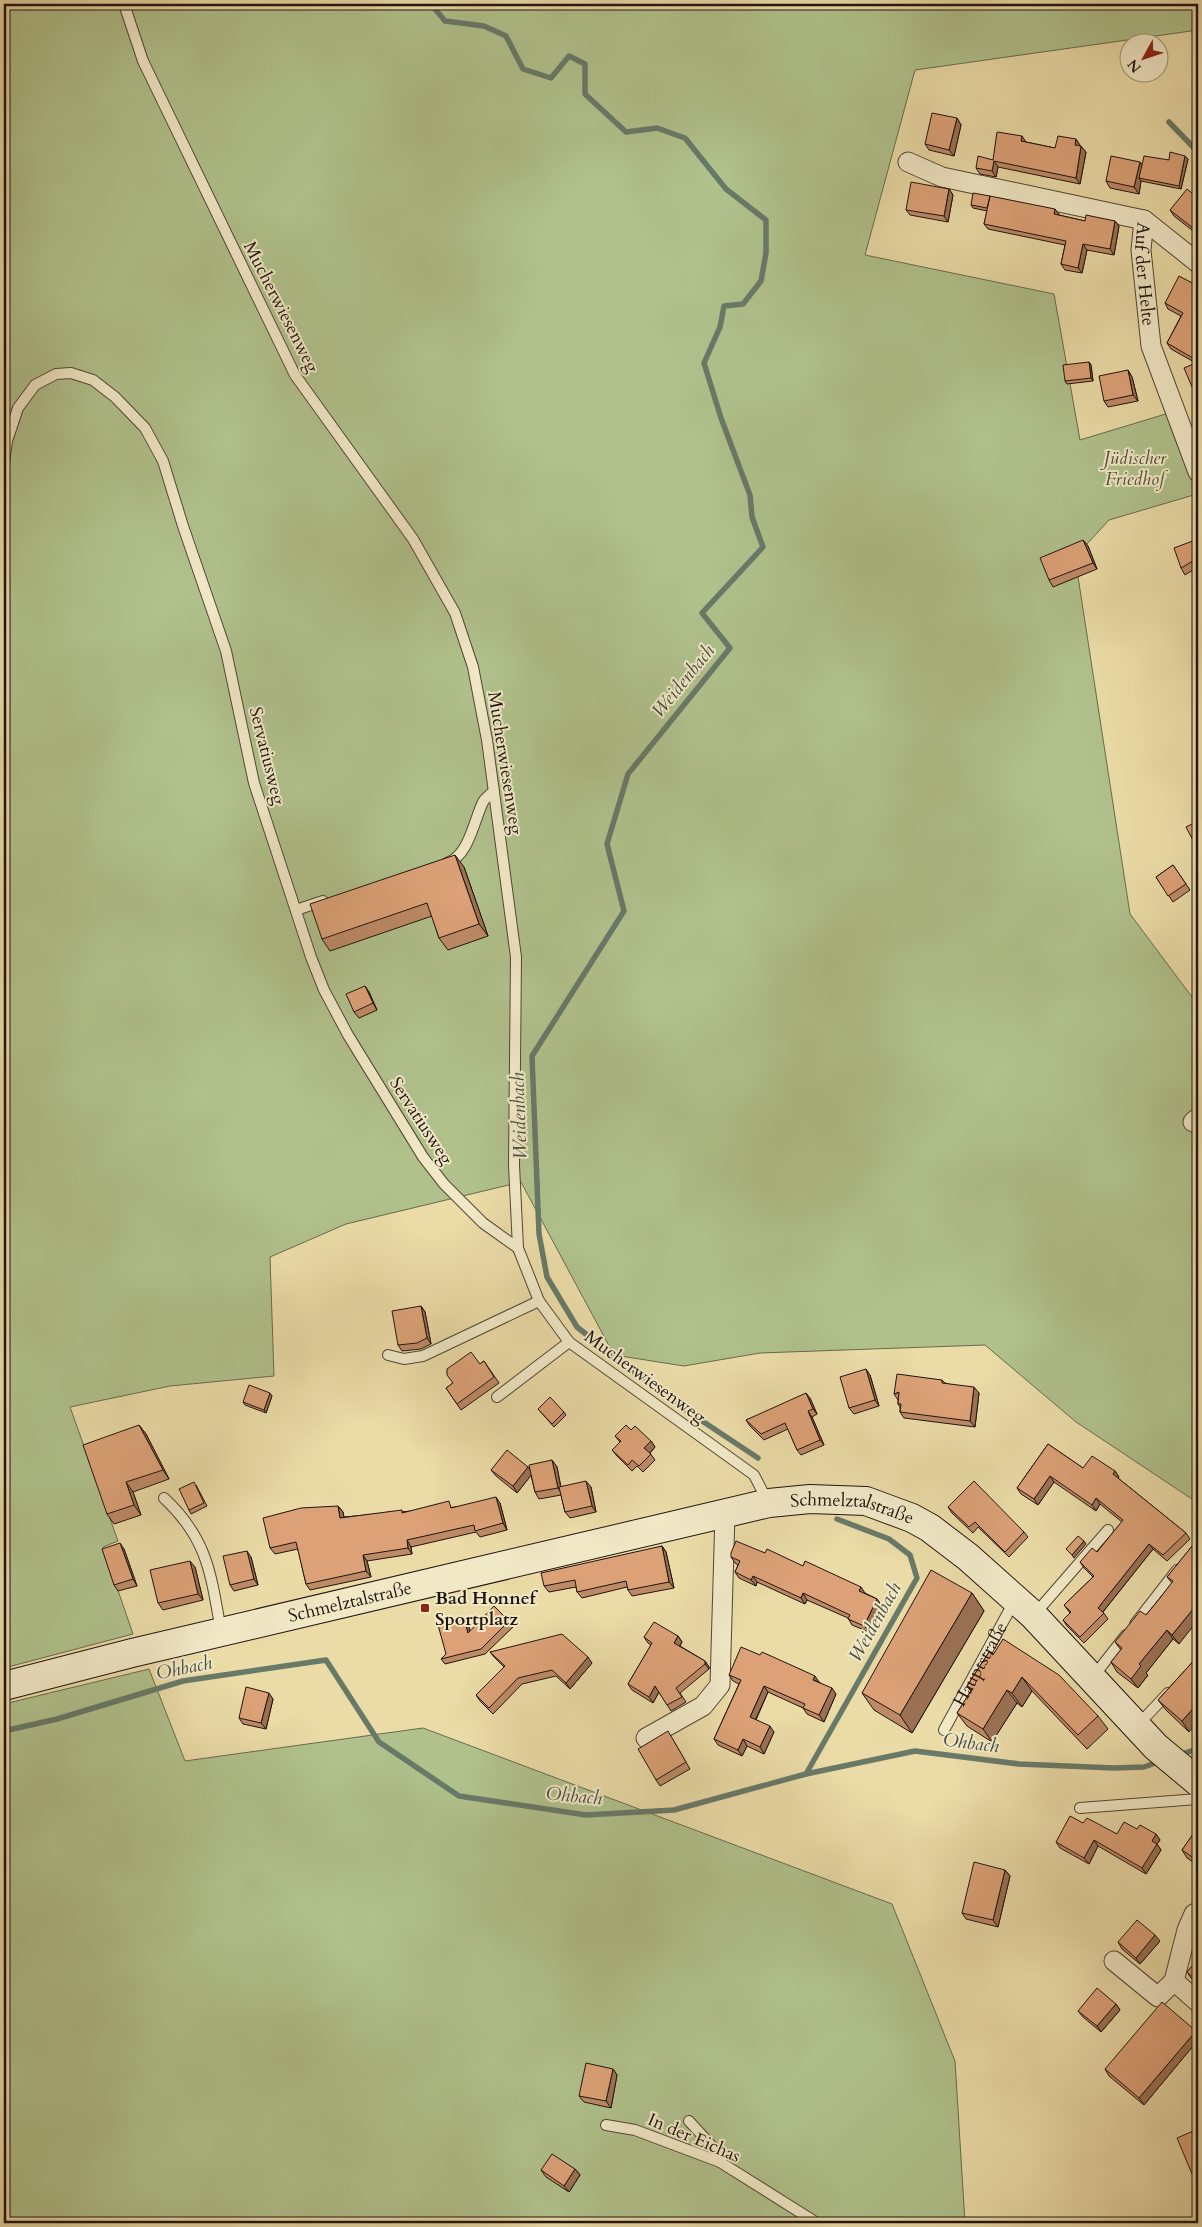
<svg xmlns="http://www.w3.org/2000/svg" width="1202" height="2227" font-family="Cardo,serif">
	<rect width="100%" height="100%" fill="#eadba7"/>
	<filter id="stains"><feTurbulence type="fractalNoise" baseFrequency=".004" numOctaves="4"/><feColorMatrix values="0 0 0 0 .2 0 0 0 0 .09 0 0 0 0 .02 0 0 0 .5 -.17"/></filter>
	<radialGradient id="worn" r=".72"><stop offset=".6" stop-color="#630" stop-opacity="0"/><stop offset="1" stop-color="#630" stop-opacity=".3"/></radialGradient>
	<path fill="#b0c18c" stroke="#686a4e" d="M4,4H1198V30L915,70L865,255L1054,294L1080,440L1169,413L1197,494L1109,520L1075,557L1130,914L1198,1005V1503L1076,1422L985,1345L760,1353L684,1366L614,1355L521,1182L346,1224L270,1257L274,1376L170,1386L70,1407L118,1541L103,1547L133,1634L4,1668Z
		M149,1669L185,1761L423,1728L892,1904L955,2061L965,2223H4V1704Z"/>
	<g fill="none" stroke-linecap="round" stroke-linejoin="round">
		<path stroke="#687968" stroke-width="5.5" d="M431,4L445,21L484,26L506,36L523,69L551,78L569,56L585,64V94L626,132L657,128L685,138L726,189L766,220V253L761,281L743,304L724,306L720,327L704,363L721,418L750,495L752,517L763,547L702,613L730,648L628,774L607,844L624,911L532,1056L539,1234L547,1277L577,1327L666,1397L758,1458
			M1169,122L1198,152
			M4,1731L57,1719L183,1681L326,1660L379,1742L459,1796L586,1815L674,1810L806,1774L915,1751L1019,1764L1114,1768L1144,1767L1161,1761
			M1179,1755L1194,1750L1198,1745
			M806,1774L917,1578L910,1555L889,1539L837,1519"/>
		<g stroke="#524636" stroke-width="12">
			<g id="lane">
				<path d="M124,4L143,61L295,375L413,539L455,613L473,667L487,740L516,957L514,1165L518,1248L539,1301L569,1342L754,1475L768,1502"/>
				<path d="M4,463L7,441L18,408L35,385L56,374L71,373L93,380L115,397L145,428L163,461L183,526L226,651L254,783L311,957L324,990L348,1035L423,1157L444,1184L483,1223L518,1248"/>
				<path d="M447,863C469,856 474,820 483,802C485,798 491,794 494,791"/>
				<path d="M296,910L323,901"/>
				<path d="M388,1355L404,1359L423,1356L539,1301"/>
				<path d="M497,1397L569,1342"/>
				<path d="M164,1498C208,1539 211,1575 221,1631"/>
				<path d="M1034,1615L1108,1530"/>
				<path d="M1135,1624L1177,1570"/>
				<path d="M1093,1677L1126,1635"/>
				<path d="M1138,1725L1168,1693"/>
				<path id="s1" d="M944,1730L1015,1600"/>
				<path d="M1080,1808L1198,1799"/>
				<path d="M689,2121L721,2156L720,2162"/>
				<path d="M606,2125L635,2130L720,2162L817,2223"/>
			</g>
		</g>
		<g stroke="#524636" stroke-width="21">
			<g id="street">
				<path id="s2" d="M908,162L942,177L1144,220L1141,250L1151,346L1198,472"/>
				<path d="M1144,220L1198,263"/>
				<path d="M1193,1122L1198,1118"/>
				<path d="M646,1738L703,1706L720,1685L725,1514"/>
				<path d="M1114,1961L1158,1997L1174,1981L1187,1930L1194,1914L1198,1912"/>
				<path d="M1174,1981L1198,2002"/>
			</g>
		</g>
		<g stroke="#201410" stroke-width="30">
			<g id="secondary">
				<path id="s3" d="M4,1686L132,1653L769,1503L810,1499L866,1501L912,1518L930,1528L968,1557L1033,1615L1156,1747L1198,1782"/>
			</g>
		</g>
		<use href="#lane" stroke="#f1e8c6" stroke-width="10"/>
		<use href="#street" stroke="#f1e8c6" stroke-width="19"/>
		<use href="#secondary" stroke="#f1e8c6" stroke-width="28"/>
	</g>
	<path fill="#bd8a66" stroke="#201410" d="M957,118L961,125L954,156L929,150L925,144Z
		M1076,139L1080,146L1086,152L1080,184L998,167L996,177L980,174L976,168L993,160L1026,142L1055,148Z
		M1185,156L1188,159L1181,189L1141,181L1139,194L1110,188L1106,181L1140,162L1142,165L1169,160Z
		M949,189L953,195L948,222L910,215L906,210Z
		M1198,198V233L1197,234L1174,216L1170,210Z
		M971,205L1059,214V215L1085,221H1115L1119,226L1114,255L1087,250L1082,273L1065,270L1061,264L1065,245L988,229L984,224L987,211L973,208Z
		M1198,286V399L1195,394L1196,363L1171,349L1167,343L1181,316L1168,309L1165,303Z
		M1089,362L1091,365L1093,381L1067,384L1065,381Z
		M1128,370L1132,377L1138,401L1108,407L1104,401Z
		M1198,539V567L1185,575L1181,568Z
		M1083,540L1088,546L1097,569L1053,587L1049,580Z
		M1173,865L1190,890L1173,902L1156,877Z
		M464,867L488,936L448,950L439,938L432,916L330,951L322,939Z
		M365,986L369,992L377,1010L359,1018L354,1012Z
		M421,1306L425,1312L431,1344L421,1349L402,1351L398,1345Z
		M484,1361L499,1383L461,1410L446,1388Z
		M870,1375L879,1406L854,1414L849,1408Z
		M942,1380L945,1383L979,1393L975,1427L904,1418L900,1412V1407L898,1404V1400L894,1394Z
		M272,1396L266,1413L245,1405L243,1402Z
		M810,1398L817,1414L812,1417L824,1445L801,1455L797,1450L788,1429L764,1440L750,1426L746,1420Z
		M538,1409L564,1412L566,1415L554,1427Z
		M139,1425L146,1434L169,1479L133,1492L141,1515L114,1524L107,1514Z
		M631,1430L651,1441L655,1447L650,1453L655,1460L643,1472L637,1466L632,1471L617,1456L612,1450L620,1442L615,1436Z
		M1048,1444L1083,1468L1115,1471L1119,1477L1118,1478L1186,1533L1190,1539L1167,1561L1153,1549L1103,1612L1108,1619L1084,1643L1067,1626L1063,1620L1070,1613L1064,1605L1093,1577L1084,1568L1080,1562L1097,1552L1122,1522L1100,1504L1096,1511L1054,1482L1038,1505L1021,1494L1017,1488Z
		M552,1460L557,1467L561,1487H591L596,1512L570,1518L565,1512L561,1495L539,1499L535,1492L531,1475L517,1493L496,1476L491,1470L528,1467L530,1469Z
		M196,1485L207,1506L191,1514L189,1510Z
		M500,1503L507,1530L480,1537L476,1532L411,1547L412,1554L367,1561L371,1577L310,1590L306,1584L298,1549L275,1554L270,1548L338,1506L343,1512L344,1517Z
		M948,1507L1024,1532L1028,1537L1009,1557L978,1527L973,1533L952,1513Z
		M1197,1540L1179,1644L1173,1639L1146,1673L1148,1675L1138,1688L1117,1672L1111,1662L1121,1650L1115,1642L1146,1615L1172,1583L1167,1577Z
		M662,1546L666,1552L674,1588L632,1596L628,1590L627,1587L582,1598L577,1592L576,1587L549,1592L544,1586Z
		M124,1549L137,1586L118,1591L114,1585Z
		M251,1557L258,1585L234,1591L230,1585Z
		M731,1557L865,1593L877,1599L881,1605L869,1632L852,1625L848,1618L807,1600L805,1604L757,1582L756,1586L739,1578L735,1572L738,1565L735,1563Z
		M195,1567L203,1600L163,1610L158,1603Z
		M972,1593L984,1611L912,1733L874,1710L862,1693Z
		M509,1621L513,1627L485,1654L445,1664L441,1659L446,1654L468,1624L470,1631Z
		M678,1636L682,1642L680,1646L705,1661L709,1667V1669L680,1693L686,1702L671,1711L659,1692L653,1703L632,1690L628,1684L651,1645L648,1643L644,1637Z
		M490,1652L592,1663L570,1689L556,1676L522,1684L493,1714L480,1701L476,1695L504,1667L494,1657Z
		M989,1652L1098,1716L1108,1729L1087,1749L1032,1691L1022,1707L1017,1703L992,1742L967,1726L957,1713L971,1691L967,1686Z
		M1198,1656L1189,1732L1166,1710L1158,1700Z
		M729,1675L819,1682L836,1694L824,1722L807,1714L803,1708L768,1692L756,1720L774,1732L764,1754L747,1746L742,1756L718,1745L714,1739L739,1684L733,1681Z
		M273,1699L266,1729L243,1724L239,1718Z
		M672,1738L690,1769L660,1786L656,1780Z
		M1083,1823L1117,1834L1137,1829L1156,1834L1160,1840L1157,1844L1161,1850L1146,1874L1098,1846L1089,1864L1060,1848L1056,1842Z
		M1198,1827V1865L1187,1858L1182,1850Z
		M1005,1870L1010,1876L998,1927L966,1919L962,1913Z
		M1160,1941L1140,1964L1122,1949L1118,1942Z
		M1198,1959V1984L1191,1978L1187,1972Z
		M1116,2004L1120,2010L1101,2032L1083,2017L1078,2011Z
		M1196,2031L1198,2035V2040L1144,2105L1109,2076L1105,2069Z
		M613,2069L617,2075L611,2108L584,2102L579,2096Z
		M575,2169L580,2175L569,2192L546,2177L541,2170Z"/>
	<path fill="#9a7153" stroke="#201410" d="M957,118L961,125L954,156L949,150Z
		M1022,136L1026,142L1021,141Z
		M1076,139L1080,145L1079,151L1075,145Z
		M1081,146L1086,152L1080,184L1076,178Z
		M1185,156L1188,159L1181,189L1179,186Z
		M994,161L998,167L996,177L992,171Z
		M1140,162L1144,168L1139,178L1141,181L1139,194L1134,187Z
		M949,189L953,195L948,222L944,216Z
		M1055,209L1059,214L1058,220L1054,214Z
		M1115,221L1119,226L1114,255L1110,249Z
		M1198,221V233L1197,234L1193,228Z
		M1083,244L1087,250L1082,273L1078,268Z
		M1089,362L1091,365L1093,381L1091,378Z
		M1128,370L1132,377L1138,401L1133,395Z
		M1083,540L1088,546L1097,569L1093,563Z
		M455,855L464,867L488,936L479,924Z
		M365,986L369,992L377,1010L373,1003Z
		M421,1306L425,1312L431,1344L427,1338Z
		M866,1369L870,1375L879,1406L875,1400Z
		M974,1387L979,1393L975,1427L970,1421Z
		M270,1393L272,1396L266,1413L264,1410Z
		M806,1393L810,1398L817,1414L813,1409Z
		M808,1411L812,1417L824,1445L820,1440Z
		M139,1425L146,1434L169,1479L163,1470Z
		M651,1441L655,1447L649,1454L644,1448Z
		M552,1460L557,1467L562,1494L558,1488Z
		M528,1467L533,1473L517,1493L513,1486Z
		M1115,1471L1119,1477L1117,1480L1113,1474Z
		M1050,1476L1054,1482L1038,1505L1034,1499Z
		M586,1481L591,1487L596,1512L592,1506Z
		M126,1482L133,1492L141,1515L134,1505Z
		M496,1497L500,1503L507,1530L503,1523Z
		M1096,1498L1100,1504L1096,1511L1092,1505Z
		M338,1506L343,1512L345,1524L340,1518Z
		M407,1540L411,1547L412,1554L408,1548Z
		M1084,1541L1086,1544L1074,1558L1072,1555Z
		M120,1543L124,1549L137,1586L133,1579Z
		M1149,1544L1153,1549L1102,1613L1098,1608Z
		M662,1546L666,1552L674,1588L669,1582Z
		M247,1551L251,1557L258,1585L254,1579Z
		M363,1555L367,1561L371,1577L366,1571Z
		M190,1561L195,1567L203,1600L198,1594Z
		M753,1576L757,1582L756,1586L751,1580Z
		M861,1587L865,1593L864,1597L859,1591Z
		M803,1593L807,1600L805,1604L801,1598Z
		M972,1593L984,1611L912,1733L900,1715Z
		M877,1599L881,1605L869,1632L864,1626Z
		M1198,1603V1620L1179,1644L1172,1635Z
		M464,1619L468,1624L472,1638L468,1633Z
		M1167,1630L1173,1639L1146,1673L1148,1675L1138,1688L1131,1679L1139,1664Z
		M678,1636L682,1642L678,1648L674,1643Z
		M588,1657L592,1663L570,1689L566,1683Z
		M705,1661L709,1667V1669L705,1664Z
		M815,1676L819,1682L813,1680Z
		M1022,1677L1032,1691L1022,1707L1012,1693Z
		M655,1686L659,1692L653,1703L649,1697Z
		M764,1686L768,1692L754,1723L750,1717Z
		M832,1688L836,1694L824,1722L819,1715Z
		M1007,1690L1017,1703L992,1742L983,1729Z
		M269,1693L273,1699L266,1729L261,1723Z
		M1198,1703V1722L1189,1732L1182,1721Z
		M770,1726L774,1732L764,1754L760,1747Z
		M743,1739L747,1746L742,1756L738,1750Z
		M1156,1834L1160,1840L1157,1844L1161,1850L1146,1874L1142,1868L1152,1841Z
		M1094,1840L1098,1846L1089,1864L1084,1858Z
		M1005,1870L1010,1876L998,1927L993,1920Z
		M1155,1935L1160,1941L1140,1964L1136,1958Z
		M1116,2004L1120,2010L1101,2032L1097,2026Z
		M1196,2031L1198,2035V2040L1144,2105L1139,2098Z
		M613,2069L617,2075L611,2108L606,2101Z
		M575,2169L580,2175L569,2192L564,2186Z"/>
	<path fill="#dca177" stroke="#201410" d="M932,113L957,118L949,150L925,144Z
		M997,132L1022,136L1021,141L1055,148L1058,136L1076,139L1075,145L1081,146L1076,178L994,161L992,171L976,168L978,156L993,160Z
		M1170,152L1185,156L1179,186L1139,178L1144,156L1169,160Z
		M1111,156L1140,162L1134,187L1106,181Z
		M911,182L949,189L944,216L906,210Z
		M1187,189L1198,198V221L1193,228L1170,210Z
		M973,193L990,196L987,208L971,205Z
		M990,196L1055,209L1054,214L1085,221L1086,215L1115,221L1110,249L1083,244L1078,268L1061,264L1066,241L984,224Z
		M1179,276L1198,286V361L1167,343L1183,313L1165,303Z
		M1089,362L1091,378L1065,381L1063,365Z
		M1198,362V393L1195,394L1184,368Z
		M1128,370L1133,395L1104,401L1099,376Z
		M1198,539V558L1181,568L1174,548Z
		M1083,540L1093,563L1049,580L1040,558Z
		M1198,821V850L1186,827Z
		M455,855L479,924L439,938L427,903L322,939L310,904Z
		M1173,865L1186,884L1168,896L1156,877Z
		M365,986L373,1003L354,1012L346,994Z
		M421,1306L427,1338L417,1343L398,1345L392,1311Z
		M471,1352L480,1364L484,1361L494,1377L457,1404L446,1388L453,1383L447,1375V1369Z
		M866,1369L875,1400L849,1408L840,1377Z
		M897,1374L942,1380V1383L974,1387L970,1421L900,1412L901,1404H898L899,1392L894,1394Z
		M249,1385L270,1393L264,1410L243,1402Z
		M806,1393L813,1409L808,1411L820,1440L797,1450L785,1423L761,1434L746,1420Z
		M550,1397L564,1412L552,1424L538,1409Z
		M139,1425L163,1470L126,1482L134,1505L107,1514L83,1445Z
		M626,1425L631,1430L635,1426L651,1441L644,1448L651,1454L639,1466L632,1460L628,1465L612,1450L621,1441L615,1436Z
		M1048,1444L1083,1468L1092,1456L1115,1471L1113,1474L1186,1533L1163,1555L1149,1544L1098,1608L1104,1613L1080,1637L1063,1620L1071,1612L1064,1605L1094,1576L1080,1562L1092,1548L1097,1552L1123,1520L1096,1498L1092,1505L1050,1476L1034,1499L1017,1488Z
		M507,1450L528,1467L513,1486L491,1470Z
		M552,1460L558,1488L535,1492L529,1465Z
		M586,1481L592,1506L565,1512L559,1487Z
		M974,1481L1024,1532L1005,1552L975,1522L969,1527L948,1507Z
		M194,1482L204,1503L189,1510L179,1489Z
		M496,1497L503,1523L475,1531L474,1525L407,1540L408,1548L363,1555L366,1571L306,1584L296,1542L270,1548L263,1518L301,1508L338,1506L340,1518L402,1510V1513L449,1501L451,1508Z
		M1078,1536L1084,1541L1072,1555L1066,1549Z
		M1197,1540L1198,1541V1603L1172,1635L1167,1630L1139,1664L1141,1666L1131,1679L1111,1662L1122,1648L1115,1642L1140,1611L1146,1615L1160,1598L1173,1581L1167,1577Z
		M736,1541L765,1553L767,1549L803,1566L805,1561L861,1587L859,1591L877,1599L864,1626L848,1619L850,1615L803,1593L801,1598L753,1576L751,1580L735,1572L740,1561L731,1557V1553Z
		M120,1543L133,1579L114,1585L102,1549Z
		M662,1546L669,1582L628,1590L626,1581L577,1592L575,1580L544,1586L541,1573Z
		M247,1551L254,1579L230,1585L223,1556Z
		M190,1561L198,1594L158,1603L150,1570Z
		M931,1570L972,1593L900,1715L862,1693Z
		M494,1606L509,1621L481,1649L441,1659L446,1654L438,1625L464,1619L468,1633Z
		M654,1622L678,1636L674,1643L705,1661V1664L676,1688L682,1697L667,1705L655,1686L649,1697L628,1684L652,1643L644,1637Z
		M562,1634L588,1657L566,1683L552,1670L518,1678L489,1708L476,1695L505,1666L490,1652Z
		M1003,1639L1059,1675L1098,1716L1078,1735L1022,1677L1012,1693L1007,1690L983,1729L957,1713L972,1689L967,1686L989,1652L993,1655Z
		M741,1647L760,1655L762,1652L802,1670L815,1676L813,1680L832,1688L819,1715L803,1708L805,1704L764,1686L750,1717L770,1726L760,1747L743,1739L738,1750L714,1739L741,1680L729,1675Z
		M1198,1656V1703L1182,1721L1158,1700Z
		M246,1687L269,1693L261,1723L239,1718Z
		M668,1731L686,1762L656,1780L638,1749Z
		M1070,1816L1083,1823L1087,1818L1117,1834L1124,1822L1137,1829L1140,1825L1156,1834L1152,1841L1157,1844L1142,1868L1094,1840L1084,1858L1056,1842Z
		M1198,1827V1861L1182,1850Z
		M974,1862L1005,1870L993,1920L962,1913Z
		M1137,1920L1155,1935L1136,1958L1118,1942Z
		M1198,1959V1982L1187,1972Z
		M1097,1988L1116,2004L1097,2026L1078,2011Z
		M1162,2002L1196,2031L1139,2098L1105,2069Z
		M586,2063L613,2069L606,2101L579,2096Z
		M1198,2129V2185L1197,2186L1177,2138Z
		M552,2154L575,2169L564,2186L541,2170Z"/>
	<rect fill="#8f2418" stroke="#f1e8c6" stroke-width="2" x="420" y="1603" width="10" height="10" rx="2.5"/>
	<g text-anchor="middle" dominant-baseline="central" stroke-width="4" stroke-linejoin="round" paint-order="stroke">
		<g font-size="18" fill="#201410" stroke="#f1e8c6">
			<text stroke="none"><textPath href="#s2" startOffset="298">Auf der Helte</textPath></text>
			<text transform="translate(281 307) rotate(63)">Mucherwiesenweg</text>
			<text transform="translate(267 756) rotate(76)">Servatiusweg</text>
			<text transform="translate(505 763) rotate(81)">Mucherwiesenweg</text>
			<text transform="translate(421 1121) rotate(57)">Servatiusweg</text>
			<text transform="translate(645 1377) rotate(36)">Mucherwiesenweg</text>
			<text stroke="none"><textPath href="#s3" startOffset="871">Schmelztalstraße</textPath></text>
			<text stroke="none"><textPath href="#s3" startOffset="356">Schmelztalstraße</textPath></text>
			<text stroke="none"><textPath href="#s1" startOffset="75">Hauptstraße</textPath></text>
			<text transform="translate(694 2138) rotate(23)">In der Eichas</text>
		</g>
		<g font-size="18" font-style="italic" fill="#52513b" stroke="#f1e8c6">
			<text x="1135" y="458">Jüdischer<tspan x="1135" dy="21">Friedhof</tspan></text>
		</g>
		<g font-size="18" font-weight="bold" fill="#201410" stroke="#f1e8c6" text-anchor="start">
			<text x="435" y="1598">Bad Honnef<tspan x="435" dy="21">Sportplatz</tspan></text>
		</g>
		<g font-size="19" font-style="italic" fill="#4a4f43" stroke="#f1e8c6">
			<text transform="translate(683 681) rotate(-51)">Weidenbach</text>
			<text transform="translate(519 1116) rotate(-92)">Weidenbach</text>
			<text transform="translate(875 1622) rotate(-61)">Weidenbach</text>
			<text transform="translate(184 1668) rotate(-12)">Ohbach</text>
			<text transform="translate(971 1743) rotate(7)">Ohbach</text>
			<text transform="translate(574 1796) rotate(5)">Ohbach</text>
		</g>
	</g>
	<rect width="1202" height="2227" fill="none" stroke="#eadba7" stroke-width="20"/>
	<rect x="5" y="5" width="1192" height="2217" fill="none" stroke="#201410" stroke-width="2.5"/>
	<rect x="10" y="10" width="1182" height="2207" fill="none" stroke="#201410"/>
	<g transform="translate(1144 58) rotate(230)"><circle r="24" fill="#f1e8c6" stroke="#9d937d"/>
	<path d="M0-4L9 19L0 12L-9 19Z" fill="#8f2418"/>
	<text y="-8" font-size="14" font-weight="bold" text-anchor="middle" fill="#201410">N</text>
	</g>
	<rect width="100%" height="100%" filter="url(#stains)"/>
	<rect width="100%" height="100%" fill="url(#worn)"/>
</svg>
